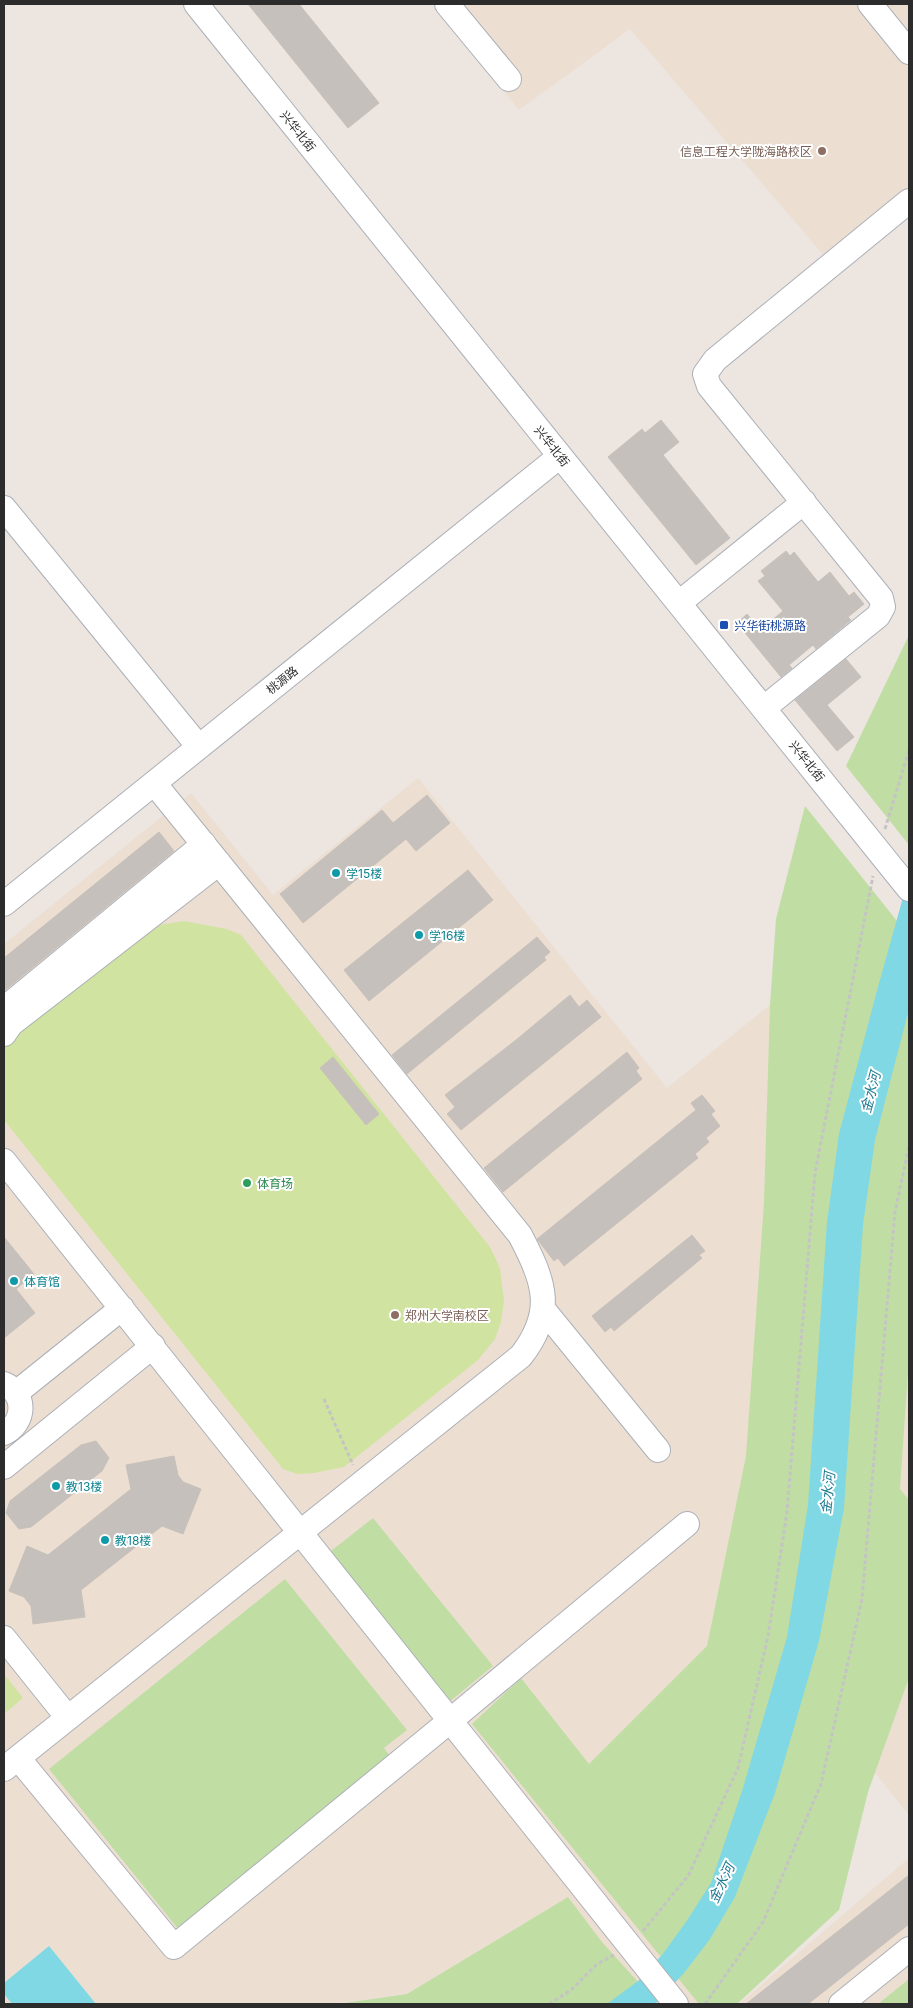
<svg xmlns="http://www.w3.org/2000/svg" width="913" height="2008" font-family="Inter,'Noto Sans SC',sans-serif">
	<rect width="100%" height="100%" fill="#ece5e0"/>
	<path fill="#ecdfd2" d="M434,4H909V193L825,257L630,29L519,110Z
		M418,778L667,1088L770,1005L793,1033L704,2004H658L602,1942L568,1897L407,1994L332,2004H4V944L191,793L273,895Z
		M909,1358V1500L900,1489Z
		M909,1678V1815L875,1773Z
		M909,1858V2004H739Z"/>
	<path fill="#c0dda3" d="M909,635V845L846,766Z
		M805,806L909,936V1358L900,1489L909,1500V1678L868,1792L839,1910L737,2004H699L472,1724L521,1678L589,1764L707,1646L746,1456L764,1203L770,1005L776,919Z
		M373,1518L493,1666L448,1703L331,1551Z
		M285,1579L407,1730L384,1748L392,1759L179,1930L49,1769Z
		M568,1897L602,1942L658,2004H337L407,1994Z
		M909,1979V2004H878Z"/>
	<path fill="#d1e3a0" d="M184,921L227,929L241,935L490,1247L500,1268L504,1301L501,1322L495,1339L478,1360L344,1467L314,1473L297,1474L283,1469L4,1120V1044L146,927Z
		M4,1674L23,1698L4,1714Z"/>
	<path fill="#7fd8e3" d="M909,876V1009L875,1140L863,1225L844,1508L819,1641L775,1793L735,1897L710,1939L684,1973L657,2002L654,2004H607L638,1981L662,1955L686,1922L711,1883L743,1788L787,1637L808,1505L827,1222L839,1134L878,987Z
		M49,1946L96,2004H12L4,1994V1983Z"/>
	<path fill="#c5c0bb" stroke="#c8c0ba" d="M248,4H299L379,103L348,128Z
		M661,420L679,442L663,455L730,538L696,565L608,457L642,429L645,433Z
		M786,551L790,556L794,552L818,582L830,572L849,596L854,592L864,604L848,617L851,620L816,649L813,645L789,665L792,668L781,677L737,623L747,614L760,630L783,611L758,581L765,576L761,571Z
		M846,659L861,677L827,705L854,737L837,751L795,700Z
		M427,795L450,823L416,851L406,839L303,923L280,894L382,810L393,823Z
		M159,832L174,851L4,991V958Z
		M468,870L493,900L369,1001L344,970Z
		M537,937L550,952L544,957L546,960L407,1074L392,1055Z
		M570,995L579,1007L587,1000L601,1017L461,1130L447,1114L455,1107L445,1095L516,1040Z
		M627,1052L639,1068L636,1071L642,1079L503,1192L484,1168Z
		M333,1057L379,1114L366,1125L320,1068Z
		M702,1095L715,1111L711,1114L720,1126L706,1138L709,1142L695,1154L698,1158L564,1266L558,1258L554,1261L537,1239L696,1110L691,1103Z
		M692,1235L705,1251L699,1255L702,1258L614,1331L611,1327L605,1332L592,1316Z
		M4,1237L34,1274L16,1289L35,1313L4,1338Z
		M96,1441L109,1458L102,1471L31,1527L19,1529L6,1513L10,1501L81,1445Z
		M174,1456L178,1475L183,1482L201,1489L183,1534L162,1526L81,1590L85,1617L33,1624L31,1606L24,1597L9,1591L27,1546L48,1555L131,1489L126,1465Z
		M909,1875V1924L808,2004H746Z"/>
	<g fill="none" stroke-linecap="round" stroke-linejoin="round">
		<g stroke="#acb0b7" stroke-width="26">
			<path id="minor" d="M196,4L909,889
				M447,4L509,79
				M870,4L909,52
				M4,508L199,747
				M679,603L804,502
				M764,708L878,616L883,607L881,598L709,386L705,374L715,360L909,201
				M4,904L560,456
				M4,1009L204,844
				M4,1034L11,1024L219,863
				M4,1161L676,2004
				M543,1309L658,1450
				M4,1384C27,1394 25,1423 4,1433
				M16,1393L122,1308
				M4,1467L153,1346
				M4,1638L68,1718
				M18,1758L174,1947L451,1720L687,1524
				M4,1769L521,1356C556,1311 544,1281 520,1235L154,783
				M841,2004L909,1949"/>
		</g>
		<path stroke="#c4c4c4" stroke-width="3" stroke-dasharray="4 2.5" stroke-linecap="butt" d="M885,829L909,750
			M324,1399L353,1465
			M643,1931L688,1876L738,1768L768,1636L787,1512L815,1173L873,876
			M549,2004L571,1990L597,1964L614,1955
			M705,2004L763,1922L821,1784L862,1599L895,1212L909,1146"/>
		<use href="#minor" stroke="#fff" stroke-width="24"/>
	</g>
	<g fill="#8d6e63" stroke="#fff" stroke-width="2">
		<circle cx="822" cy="151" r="5"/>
		<circle cx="395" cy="1315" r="5"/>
	</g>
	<rect fill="#1a4fb4" stroke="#fff" stroke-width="2" x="719" y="620" width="10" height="10" rx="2.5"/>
	<g fill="#0f9aa8" stroke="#fff" stroke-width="2">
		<circle cx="336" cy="873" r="5"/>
		<circle cx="419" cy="935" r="5"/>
		<circle cx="14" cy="1281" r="5"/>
		<circle cx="56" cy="1486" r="5"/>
		<circle cx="105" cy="1540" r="5"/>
	</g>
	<circle fill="#2e9e5b" stroke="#fff" stroke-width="2" cx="247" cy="1183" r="5"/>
	<g text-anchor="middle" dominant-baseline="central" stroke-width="4" stroke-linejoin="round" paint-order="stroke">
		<g font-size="12" fill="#2c2c2c" stroke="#fff">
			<text transform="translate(298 131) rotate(51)">兴华北街</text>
			<text transform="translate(552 446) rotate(51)">兴华北街</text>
			<text transform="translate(282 680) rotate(-39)">桃源路</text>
			<text transform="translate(807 761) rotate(51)">兴华北街</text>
		</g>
		<g font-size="12" fill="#785e54" stroke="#fff" text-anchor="end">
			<text x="812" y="151">信息工程大学陇海路校区</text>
			<text x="405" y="1315" text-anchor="start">郑州大学南校区</text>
		</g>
		<g font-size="12" fill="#164399" stroke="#fff" text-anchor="start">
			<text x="734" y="625">兴华街桃源路</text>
		</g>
		<g font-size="12" fill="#0d838f" stroke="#fff" text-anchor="start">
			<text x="346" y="873">学15楼</text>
			<text x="429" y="935">学16楼</text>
			<text x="24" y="1281">体育馆</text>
			<text x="66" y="1486">教13楼</text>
			<text x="115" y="1540">教18楼</text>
		</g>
		<g font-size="12" fill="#27864d" stroke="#fff" text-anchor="start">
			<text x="257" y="1183">体育场</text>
		</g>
		<g font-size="14" font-style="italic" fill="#1c7b91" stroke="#fff">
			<text transform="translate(870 1092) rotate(-75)">金水河</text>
			<text transform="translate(827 1493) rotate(-84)">金水河</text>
			<text transform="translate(721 1883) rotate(-65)">金水河</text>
		</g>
	</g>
	<rect width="913" height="2008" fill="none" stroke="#2c2c2c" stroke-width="10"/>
</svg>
